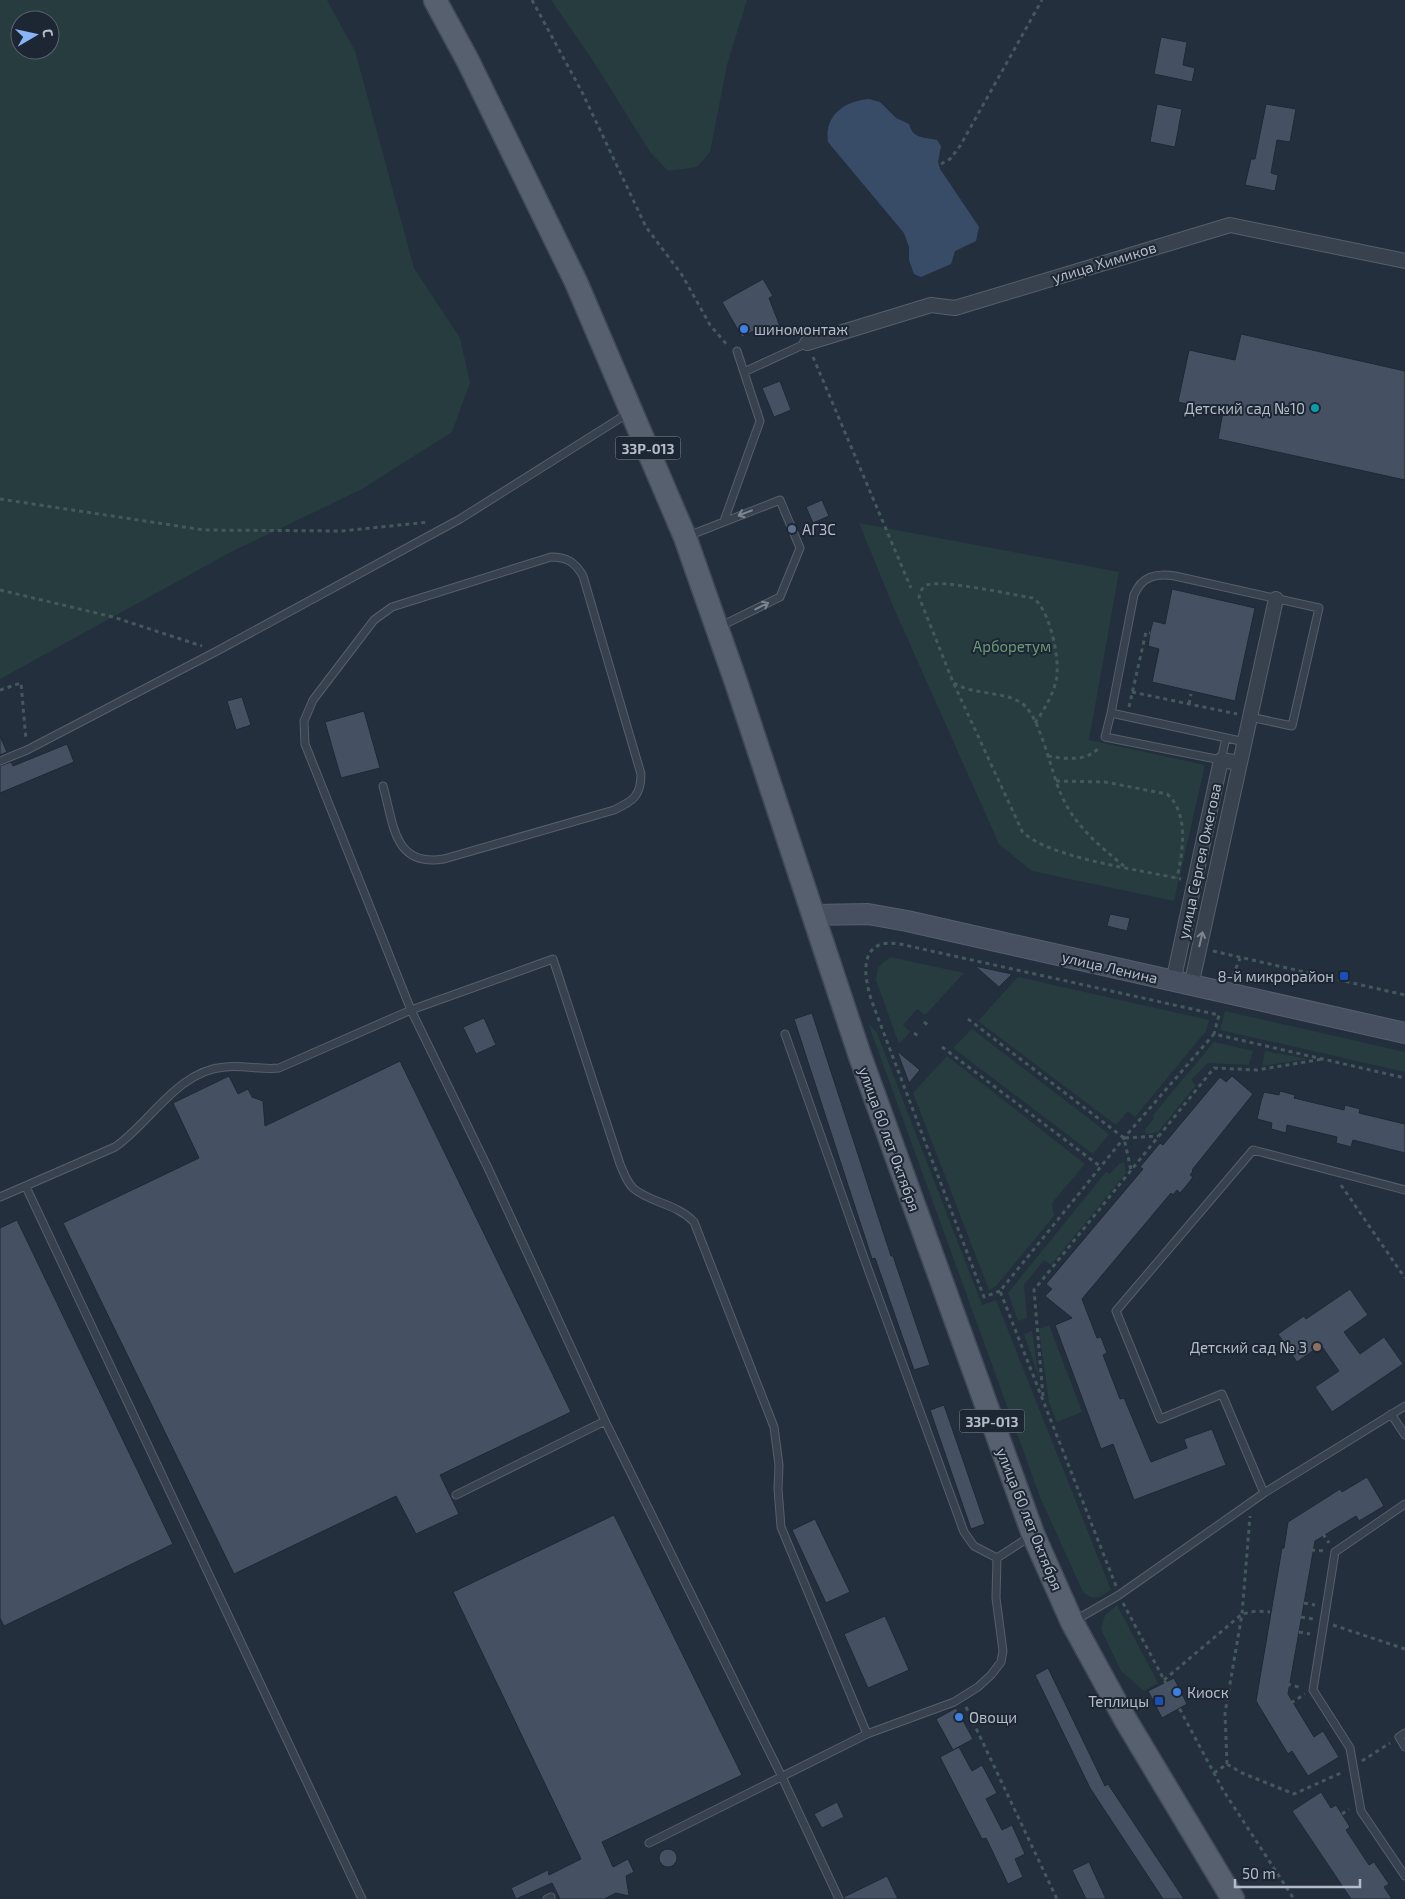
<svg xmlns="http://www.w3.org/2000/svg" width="1405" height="1899" font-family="'Exo 2',sans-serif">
	<rect width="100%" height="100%" fill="#242f3e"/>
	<path fill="#263c3f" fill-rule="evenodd" d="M0,0H327L355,51L414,268L460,338L470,383L452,432L362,489L229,553L0,679ZM20,20H50V50H20Z
		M551,0H747L727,65L710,152L697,167L668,171L650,152L590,56Z
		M859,523L1119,572L1089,740L1205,765L1174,901L1032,871L999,844L893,606Z
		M890,957L964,973L925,1015L917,1009L903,1025L910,1032L899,1044L876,980L878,967Z
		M1018,977L1209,1020L1206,1031L1135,1117L1128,1111L1116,1125L978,1021Z
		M1225,1011L1405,1052V1072L1220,1030Z
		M868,1023L877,1033L982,1305L996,1300L1111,1590C1100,1597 1094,1602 1083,1592L1040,1497Z
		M972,1029L1109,1134L1093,1154L953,1048Z
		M1214,1042L1253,1051L1249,1065L1208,1063L1191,1080L1196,1085L1158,1132L1146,1134L1145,1129L1154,1119L1153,1115Z
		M1265,1051L1308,1059L1262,1066Z
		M947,1056L1085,1164L1052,1203L1054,1216L996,1286L989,1290L913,1093Z
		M1124,1162L1126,1173L1051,1265L1044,1260L1024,1285L1027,1318L1018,1321L1008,1293L1106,1172L1110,1174L1119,1164Z
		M1049,1325L1082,1412L1057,1422L1049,1403L1039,1329Z
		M1032,1331L1039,1378L1024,1334Z
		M1117,1605L1158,1683L1144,1691L1121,1671L1101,1629L1105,1615Z"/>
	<path fill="#394c67" d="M869,99L880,102L896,118L909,124C913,139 923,137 937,140L941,146L938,162L940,169L979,227L976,241L955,251L951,264L921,277L914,274L909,260V247L904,233L828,142C824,116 844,101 869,99Z"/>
	<path fill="#455162" stroke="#1f2835" d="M1161,37L1187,42L1183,65L1195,68L1192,82L1154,74Z
		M1157,104L1182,109L1175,147L1150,142Z
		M1266,104L1296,109L1290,142L1277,140L1271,173L1278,175L1275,191L1245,185L1251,159H1255Z
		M763,279L773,296L769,298L781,329L766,335L763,326L742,337L722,302Z
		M1241,334L1405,371V480L1218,439L1223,412L1178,402L1189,350L1235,360Z
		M780,381L791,410L774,417L762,388Z
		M822,500L829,516L813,523L806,507Z
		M1172,589L1255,608L1235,701L1152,682L1159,649L1148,646L1150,633L1153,621L1165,624Z
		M242,697L251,725L236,730L227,701Z
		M364,711L380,768L341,778L325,722Z
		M0,736L7,752L0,755Z
		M67,744L74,762L0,793V766L11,762L13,766Z
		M1110,914L1130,918L1127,931L1107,926Z
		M975,966L1012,974L999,987Z
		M812,1013L891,1256H893L930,1365L914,1370L875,1258L872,1259L794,1019Z
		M484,1018L496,1045L476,1054L463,1027Z
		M897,1051L920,1070L909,1083Z
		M400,1061L571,1412L440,1475L459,1514L416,1534L396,1496L234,1574L63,1223L199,1158L173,1103L229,1076L238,1094L248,1089L252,1097L263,1101L265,1126Z
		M1232,1076L1253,1094L1192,1170L1193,1171L1190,1175L1193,1177L1187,1185L1180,1193L1177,1190L1173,1195L1171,1193L1082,1299L1097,1338L1101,1337L1107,1353L1103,1355L1120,1399L1124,1398L1151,1462L1187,1448L1184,1439L1212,1429L1226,1465L1134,1500L1113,1444L1101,1449L1055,1325L1072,1318L1045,1296L1052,1289L1046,1284L1143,1169L1140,1167L1160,1143L1163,1145L1220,1077L1226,1082Z
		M1280,1091L1295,1095L1294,1098L1344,1110L1345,1105L1360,1109L1359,1113L1405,1124V1153L1353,1140L1351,1147L1336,1143L1337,1137L1287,1125L1286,1133L1271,1129L1272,1123L1257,1119L1261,1101L1264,1092L1279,1095Z
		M17,1220L173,1544L4,1626L0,1618V1228Z
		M1350,1289L1368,1315L1344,1332L1360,1354L1384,1337L1403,1364L1332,1412L1315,1387L1339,1371L1321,1345L1297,1362L1278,1334L1304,1316L1306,1319Z
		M944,1405L985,1524L971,1529L930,1410Z
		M1367,1477L1384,1506L1359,1521L1356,1516L1315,1541L1288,1694L1314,1737L1323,1731L1339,1757L1308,1776L1292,1751L1288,1754L1256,1701L1282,1548H1284L1288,1522L1340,1489L1342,1492Z
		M614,1515L742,1775L602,1842L613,1867L628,1859L634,1872L626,1876L629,1896L616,1893L604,1899H560L552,1883L516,1899L511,1888L548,1870L549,1875L581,1859L453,1592Z
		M815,1519L850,1592L826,1603L792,1530Z
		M885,1616L909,1670L868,1688L844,1634Z
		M1048,1668L1105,1786L1108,1784L1184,1899H1163L1090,1788L1035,1675Z
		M1174,1678L1187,1704L1162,1718L1148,1691Z
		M956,1708L973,1739L953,1750L936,1719Z
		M959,1747L972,1771L982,1765L997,1793L986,1799L1002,1830L1012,1825L1025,1854L1015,1859L1023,1877L1008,1884L986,1838L982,1839L940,1757Z
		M1321,1792L1331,1808L1336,1805L1350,1827L1346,1830L1369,1865L1374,1862L1389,1884L1384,1887L1392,1899H1351L1292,1811Z
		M837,1802L844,1817L822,1828L814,1814Z
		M659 1858a9 9 0 1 1 18 0a9 9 0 1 1-18 0Z
		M1089,1862L1106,1899H1086L1072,1870Z
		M887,1876L898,1899H844V1897Z"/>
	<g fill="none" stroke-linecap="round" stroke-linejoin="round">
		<g stroke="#565f6c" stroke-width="9">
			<path id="lane" d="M744,372L807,343
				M724,521L760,421L737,351
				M688,536L780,500L800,548L780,597L719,627
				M1111,713L1105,737L1221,760L1226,738
				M1245,742L1111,713L1134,595C1142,576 1156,573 1175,576L1319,608L1292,726L1250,717
				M0,761L27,750L217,651L460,519L630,412
				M383,786C394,824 393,867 444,859L614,810C633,801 641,796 641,774L583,576C575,562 567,557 551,557L392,607L374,620L313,700L304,721L305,744L411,1010L488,1168L605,1421L782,1777L839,1899
				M785,1034L864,1258L964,1532L974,1546L997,1558L1031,1536
				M26,1187L362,1899
				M0,1197L115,1147C150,1123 178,1070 225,1067C244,1065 261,1070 279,1068L411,1010L553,959L620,1164C624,1173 626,1181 633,1188C650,1203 676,1203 694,1222L774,1427L779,1465L778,1489L781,1527L867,1734
				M1391,1414L1405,1435
				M1264,1493L1222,1394L1160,1419L1116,1311L1253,1150L1405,1190
				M456,1495L605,1421
				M1405,1504L1335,1552L1313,1690L1350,1748L1361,1811L1405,1876
				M1074,1621L1119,1595L1264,1493L1405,1406
				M1405,1733L1399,1737L1405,1747
				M649,1843L867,1734L954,1702L978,1687L991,1675L1001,1662L1003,1651L996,1598L997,1558
				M547,1899L551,1897"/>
		</g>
		<g stroke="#565f6c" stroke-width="16">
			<path id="street" d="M807,343L931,305L955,308L1230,225L1405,261
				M1173,982L1221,760L1240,763
				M1191,986L1276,599"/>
		</g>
		<g stroke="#565f6c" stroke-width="22">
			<path id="secondary" d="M814,915L868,914L907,921L1405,1033"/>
		</g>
		<g stroke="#414a57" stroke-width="25">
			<path id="primary" d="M435,0L468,61L576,282L685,537L736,682L860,1056L1033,1534L1072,1622L1125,1719L1233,1899"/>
		</g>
		<path stroke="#44595c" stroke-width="3" stroke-dasharray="4 4" stroke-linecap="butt" d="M532,0L582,92L646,227L682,275L710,325L728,346
			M941,164L950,159L960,146L1042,0
			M813,357L911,588
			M0,499L204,530L342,531L429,522
			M0,590L113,617L202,646
			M954,683C973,696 1010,690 1026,707C1041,723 1051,770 1060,792C1073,824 1098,845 1124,866
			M0,690L21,683L26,740
			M1132,692L1237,714
			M1189,704L1191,694
			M1129,707L1146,632L1150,633
			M1035,723C1044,710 1052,697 1056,681C1061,662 1050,609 1033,598C1014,595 941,579 927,585C922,587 920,592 919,597L953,682L1022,831C1047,858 1142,870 1181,879
			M1048,756C1065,759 1089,762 1100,746
			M1056,781L1105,782L1167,794C1189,813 1183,852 1177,878
			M1213,951L1405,995
			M1233,976L1240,958
			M968,1019L1124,1138L1131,1170
			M924,1022L929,1026
			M914,1033L920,1037
			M942,1047L1101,1167
			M1125,1138L1158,1136
			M1341,1185L1405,1278
			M1000,1291L984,1297L872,1002C863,975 858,937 900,944L1219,1015L1214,1034
			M1043,1396L1034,1290L1214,1068L1257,1070L1323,1059
			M1323,1534L1329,1543
			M1311,1550L1325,1551
			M1116,1586L1000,1291L1124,1138L1214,1034L1405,1078
			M1123,1603L1223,1790L1294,1899
			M1304,1603L1315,1605
			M1301,1617L1313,1619
			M1333,1625L1405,1649
			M1299,1632L1310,1634
			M1164,1680L1242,1614L1256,1611L1270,1612
			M1287,1684L1302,1688
			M1291,1703L1305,1694
			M966,1707L1057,1899
			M1362,1761L1390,1743
			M1227,1764L1225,1713L1242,1614L1250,1516
			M1214,1773L1227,1764L1242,1773L1294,1794L1343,1772
			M1342,1814L1349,1809"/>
		<use href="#lane" stroke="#38414e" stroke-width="7"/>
		<use href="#street" stroke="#38414e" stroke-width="14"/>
		<use href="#secondary" stroke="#465061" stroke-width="20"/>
		<use href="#primary" stroke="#56606e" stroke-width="22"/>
	</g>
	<defs><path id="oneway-shaft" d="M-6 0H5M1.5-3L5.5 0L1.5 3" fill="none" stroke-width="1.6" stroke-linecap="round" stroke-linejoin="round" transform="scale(1.25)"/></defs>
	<g stroke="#7c8592">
		<use href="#oneway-shaft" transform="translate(745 513) rotate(159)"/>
		<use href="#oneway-shaft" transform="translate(762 606) rotate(-27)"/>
		<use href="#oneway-shaft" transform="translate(1201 939) rotate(-77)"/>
	</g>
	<g fill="#3f7fe0" stroke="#1d2633" stroke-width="2">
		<circle cx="744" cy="329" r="5"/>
		<circle cx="1177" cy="1692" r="5"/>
		<circle cx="959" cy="1717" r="5"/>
	</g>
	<circle fill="#0f9aa8" stroke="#1d2633" stroke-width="2" cx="1315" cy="408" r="5"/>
	<circle fill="#5c6f8a" stroke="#1d2633" stroke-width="2" cx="792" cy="529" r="5"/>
	<g fill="#1a4fb4" stroke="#1d2633" stroke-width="2">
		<rect x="1339" y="971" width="10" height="10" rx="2.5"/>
		<rect x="1154" y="1696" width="10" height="10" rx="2.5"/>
	</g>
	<circle fill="#8d6e63" stroke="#1d2633" stroke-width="2" cx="1317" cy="1347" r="5"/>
	<g text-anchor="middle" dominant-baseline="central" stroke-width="4" stroke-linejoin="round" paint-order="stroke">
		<g fill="#1d2633" stroke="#878f9c" stroke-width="1">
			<rect x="615.5" y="436.5" width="65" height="23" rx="4"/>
			<rect x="959.5" y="1409.5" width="65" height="23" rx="4"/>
		</g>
		<g font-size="14" font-weight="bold" fill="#b4bcc9">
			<text x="648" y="448">33Р-013</text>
			<text x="992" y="1421">33Р-013</text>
		</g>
		<g font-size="15" fill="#b4bcc9" stroke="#1d2633">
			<text transform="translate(1104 262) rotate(-17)">улица Химиков</text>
			<text transform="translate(1199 861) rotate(-78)">улица Сергея Ожегова</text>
			<text transform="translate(1110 967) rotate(13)">улица Ленина</text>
			<text transform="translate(890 1139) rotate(70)">улица 60 лет Октября</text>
			<text transform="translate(1030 1519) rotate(68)">улица 60 лет Октября</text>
		</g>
		<g font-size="15" fill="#b4bcc9" stroke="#1d2633" text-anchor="start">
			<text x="754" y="329">шиномонтаж</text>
			<text x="1305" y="408" text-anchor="end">Детский сад №10</text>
			<text x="802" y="529">АГЗС</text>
			<text x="1334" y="976" text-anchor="end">8-й микрорайон</text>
			<text x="1307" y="1347" text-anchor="end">Детский сад № 3</text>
			<text x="1187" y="1692">Киоск</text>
			<text x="1149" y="1701" text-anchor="end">Теплицы</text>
			<text x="969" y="1717">Овощи</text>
		</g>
		<g font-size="15" fill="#6b9a76" stroke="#1d2633">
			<text x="1012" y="646">Арборетум</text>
		</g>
	</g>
	<g transform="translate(35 35) rotate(81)"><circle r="24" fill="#1d2633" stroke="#59626f"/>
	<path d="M0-4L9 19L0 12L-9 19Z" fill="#8ab4f8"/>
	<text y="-8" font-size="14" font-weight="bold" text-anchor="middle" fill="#b4bcc9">С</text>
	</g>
	<path d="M1235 1879v8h125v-8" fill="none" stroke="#b4bcc9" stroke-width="2.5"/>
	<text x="1242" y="1879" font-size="15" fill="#b4bcc9" stroke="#1d2633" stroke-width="4" paint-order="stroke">50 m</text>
</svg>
